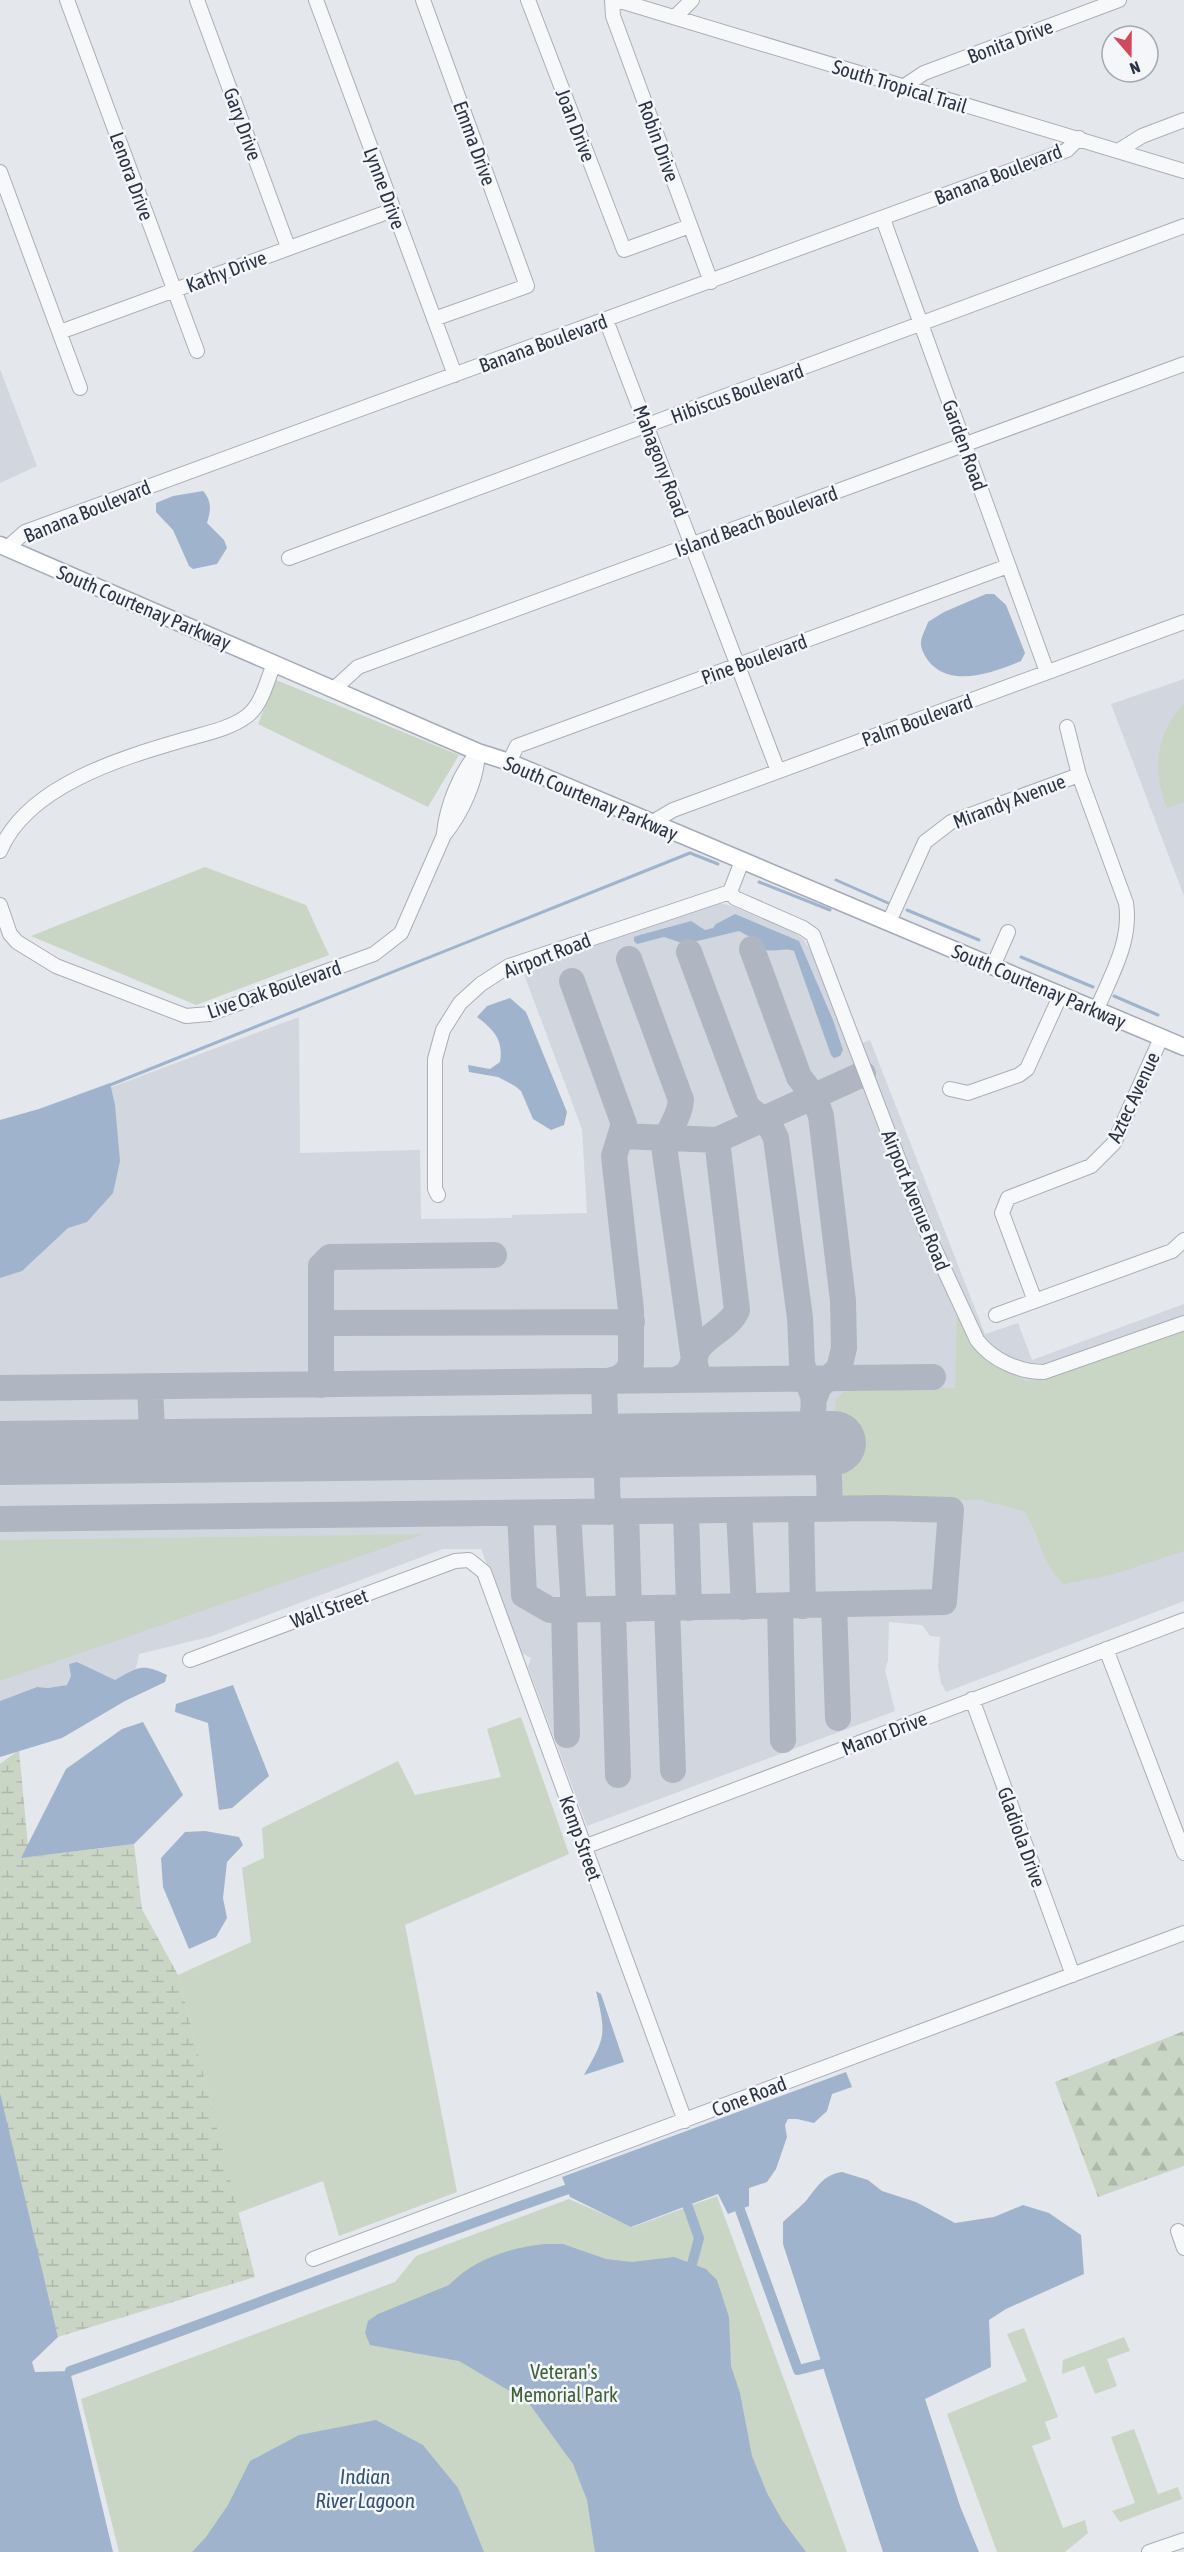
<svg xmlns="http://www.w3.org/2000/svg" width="1184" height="2552" font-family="'Asap Condensed',sans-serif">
	<defs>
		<pattern id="forest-firs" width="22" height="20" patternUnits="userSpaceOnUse" patternTransform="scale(1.5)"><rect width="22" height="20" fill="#c9d6c5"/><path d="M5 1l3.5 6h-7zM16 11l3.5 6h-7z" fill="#adb8ab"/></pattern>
		<pattern id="wetland-marsh" width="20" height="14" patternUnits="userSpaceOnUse" patternTransform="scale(1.5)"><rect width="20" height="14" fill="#c9d6c5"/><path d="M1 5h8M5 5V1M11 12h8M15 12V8" fill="none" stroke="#adb8ab"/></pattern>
	</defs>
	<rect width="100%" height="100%" fill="#e4e7ec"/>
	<path fill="#d2d6de" d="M0,369L37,466L0,483Z
		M1184,679V896L1111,704Z
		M720,903L732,906L795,933L803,939L813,954L850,1048L870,1040L985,1334L1018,1323L1032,1360L1184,1304V1601L946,1692L941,1683L938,1666L940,1637L930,1636L922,1625L889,1622L888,1660L885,1670L895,1711L587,1826L528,1667L531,1658L522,1653L481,1549H443L209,1637L139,1654L136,1668L115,1680L105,1675L71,1676L67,1685L48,1688L37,1687L0,1701V1129L299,1017L300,1153L420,1150L421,1219L512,1218V1215L587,1213L582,1129L522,969L710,904Z"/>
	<path fill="#c9d6c5" d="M276,680L459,755L428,807L258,724Z
		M1184,704V802L1167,808C1152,771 1155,734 1184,704Z
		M205,867L306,905L329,955L196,1005L31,936Z
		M957,1311L977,1351L1026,1381L1037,1380L1184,1329V1551L1111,1575L1064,1584C1044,1570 1039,1532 1024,1511L980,1500L847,1499L842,1496L838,1488L835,1400L850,1386L955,1388Z
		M424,1534L0,1681V1540Z
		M521,1717L569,1854L405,1925L457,2192L339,2236L323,2181L238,2213L178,1975L251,1942L242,1868L264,1858L262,1828L398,1761L415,1795L501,1777L487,1729Z
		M717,2196L847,2552H119L81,2399L395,2282L416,2256L569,2199L633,2227Z
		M1024,2328L1058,2417L1045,2422L1051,2439L1032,2446L1063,2528L1085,2520L1088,2533L1065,2552H997L947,2414L1027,2381L1007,2334Z
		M1124,2337L1130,2351L1107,2359L1117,2386L1095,2394L1084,2366L1062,2374L1063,2360Z
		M1134,2429L1158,2494L1178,2487L1182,2499L1120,2522L1112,2511L1135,2503L1111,2437Z"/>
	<path fill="url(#forest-firs)" d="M1184,2031V2166L1098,2197L1055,2082Z"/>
	<path fill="url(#wetland-marsh)" d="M19,1750L29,1857L134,1844L142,1909L178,1975L255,2277L58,2337L0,2104V1764Z"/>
	<path fill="#9fb4cc" d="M203,491C212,501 211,510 207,523L224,540L227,548L217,564L193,569L189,566L173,530L156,512V503L173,496Z
		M986,594H994L1006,605L1025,653L1021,661C995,672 955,687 932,665C927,660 922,652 921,645C920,638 926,629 928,622L944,612Z
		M735,914L799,941L833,1020L843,1050L840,1056L834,1058L831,1055L794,951C784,947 777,952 766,950L761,943L739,931L685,944L664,937L637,944L634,941V937L640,935L691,921L705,930L713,928L716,924Z
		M510,998L526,1012L567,1112L564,1125L551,1130L533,1119L521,1091L515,1086L498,1077L469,1072L468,1065L490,1069L500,1062C504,1040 493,1029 477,1017L487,1006Z
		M110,1083L115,1105L120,1161L113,1193L87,1222L68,1228L22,1271L0,1278V1120L39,1109Z
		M77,1662L115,1680C138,1667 142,1663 167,1675L165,1682L125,1701L62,1738L0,1757V1701L37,1687L48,1688L67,1685L71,1676L69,1664Z
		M233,1685L269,1776L232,1808L219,1810L208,1723L175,1712L176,1704Z
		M143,1722L183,1795L134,1844L21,1858L66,1769L122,1729Z
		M205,1831L239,1837L243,1845L227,1862L223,1898L227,1918L216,1937L189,1949L163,1887L161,1858L185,1832Z
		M596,1991L601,1994L624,2062L584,2075C606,2037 606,2034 596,1991Z
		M846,2072L852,2087L832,2094L827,2111L814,2123L797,2119H788L785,2125L787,2137L776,2169L767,2182L749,2188V2206L728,2214L718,2194L631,2227L570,2197L562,2177Z
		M0,2093L58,2337L32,2362L35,2372L70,2371L113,2552H0Z
		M842,2172L868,2180L882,2191L916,2202L955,2223L994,2217L1023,2205L1049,2213L1081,2235L1084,2274L1006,2309L989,2320L991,2367L925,2399L960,2506L979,2552H883L783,2244V2222C790,2215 798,2209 805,2202C817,2188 822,2175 842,2172Z
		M546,2244H563L606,2259L632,2262L674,2257L706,2269L717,2280L729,2317L731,2366L740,2393L752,2456L767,2493L782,2520L806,2552H595L587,2500L573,2464L528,2402L459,2361L370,2345L365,2333L368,2321L378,2314L449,2285C474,2259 511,2247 546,2244Z
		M376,2420L423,2445L458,2488L484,2552H192L206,2537L228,2505L250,2461L299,2435Z"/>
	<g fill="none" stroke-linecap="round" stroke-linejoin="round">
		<path stroke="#9fb4cc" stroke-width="3" d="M836,880L888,903
			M759,882L830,910
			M907,910L979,940
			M1021,957L1093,987
			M1114,996L1158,1015
			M110,1085L690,853L718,864"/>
		<path stroke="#9fb4cc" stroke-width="10" d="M683,2193L699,2238L692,2264
			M735,2196L798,2370L822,2364
			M70,2371C241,2311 409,2244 580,2185"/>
		<path stroke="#b0b6c1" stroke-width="26" d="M752,949L799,1077L814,1096L821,1116L843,1301L844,1348L839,1369L819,1386L814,1399
			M689,952L747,1107L770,1126L776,1138L800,1318L802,1364L812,1393
			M629,959L681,1100C680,1117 668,1129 664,1146L694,1360L688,1374L676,1380
			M572,981L624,1124L614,1156L631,1310V1363L628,1371L619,1378L604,1382L608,1512
			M622,1136L717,1140L863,1074
			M321,1323L632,1322
			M696,1368C687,1340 728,1333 737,1310L717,1140
			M813,1382C814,1405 817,1430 794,1444C799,1445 807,1445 812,1447C834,1457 829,1491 829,1509
			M321,1385V1266L330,1257L494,1255
			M150,1387L153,1451
			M0,1388L933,1377
			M801,1509L803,1606
			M739,1510L744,1607
			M686,1511L689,1608
			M568,1512L574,1610
			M626,1512L629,1609
			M0,1519L883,1508L951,1510L944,1602L550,1610L524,1595L520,1513
			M834,1605L838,1718
			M780,1606L783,1740
			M667,1608L673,1770
			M613,1609L618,1775
			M564,1610L567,1735"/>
		<path stroke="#b0b6c1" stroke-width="64" d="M0,1453L834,1443"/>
		<g stroke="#a9aeb7" stroke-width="16">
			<path id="minor" d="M67,0L197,351
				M197,0L288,247
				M316,0L455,375
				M423,0L527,286L434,319
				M528,0L624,250L690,226
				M612,0L613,16L711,282
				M617,0L1184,171
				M675,17L692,0
				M903,87L924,73L1119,0
				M1118,151L1142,136L1184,120
				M0,172L80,388
				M883,219L1047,672
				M606,320L778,771
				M60,332L393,210
				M7,548L25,532L1067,150L1079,138
				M289,558L1184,226
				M334,689L358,667L1184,364
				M1067,727L1079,775L1126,903C1132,941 1111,975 1097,1009
				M509,762L517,746L1008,566
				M651,823L673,810L1184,622
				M444,833C447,805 460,773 478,752
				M0,851C27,786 121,758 183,740C203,734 230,729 247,716C262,705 267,680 274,664
				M730,892L735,898L803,928L813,935L924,1226L977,1340C992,1360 1019,1372 1044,1372L1184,1323
				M0,905L10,934L17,942L56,966L186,1016L209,1014L374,954L401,933L444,835C462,813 477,780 478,752
				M889,922L925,842L951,822L1079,775
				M993,966L1008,932
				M950,1089L968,1093L1019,1075L1027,1069L1061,994
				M438,1195L435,1189V1059L443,1030L460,1003L481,984L509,966L730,892L742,861
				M1035,1301L1002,1213L1008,1198L1091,1166L1114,1143L1161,1038
				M996,1315L1172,1251L1184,1240
				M1106,1649L1184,1853
				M190,1660L455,1561L469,1560L484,1572L685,2121
				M972,1699L1073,1975
				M584,1847L1184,1620
				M1178,2231L1184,2248
				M313,2259L1184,1933
				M1149,2552L1184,2540"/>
		</g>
		<g stroke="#a3abb8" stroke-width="19">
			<path id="major" d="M0,545L478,752L509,762L1184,1047"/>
		</g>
		<use href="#minor" stroke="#f7f8fa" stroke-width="14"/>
		<use href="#major" stroke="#fff" stroke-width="16"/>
	</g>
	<g text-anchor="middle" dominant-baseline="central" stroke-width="5" stroke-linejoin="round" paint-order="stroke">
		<g font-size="20" fill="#2b3445" stroke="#f4f6f9">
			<text transform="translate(1010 41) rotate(-21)">Bonita Drive</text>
			<text transform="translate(900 86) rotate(17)">South Tropical Trail</text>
			<text transform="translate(243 124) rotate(70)">Gary Drive</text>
			<text transform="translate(576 125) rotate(69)">Joan Drive</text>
			<text transform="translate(659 141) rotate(70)">Robin Drive</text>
			<text transform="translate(475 143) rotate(70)">Emma Drive</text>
			<text transform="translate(998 174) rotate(-21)">Banana Boulevard</text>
			<text transform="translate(132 176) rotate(70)">Lenora Drive</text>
			<text transform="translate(385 188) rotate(70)">Lynne Drive</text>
			<text transform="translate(226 271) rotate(-21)">Kathy Drive</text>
			<text transform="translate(543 343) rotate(-20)">Banana Boulevard</text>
			<text transform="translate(737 393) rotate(-20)">Hibiscus Boulevard</text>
			<text transform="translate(965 445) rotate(70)">Garden Road</text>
			<text transform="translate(661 461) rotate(69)">Mahagony Road</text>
			<text transform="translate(87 511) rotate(-22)">Banana Boulevard</text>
			<text transform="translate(756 521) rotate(-20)">Island Beach Boulevard</text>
			<text transform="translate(144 607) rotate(23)">South Courtenay Parkway</text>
			<text transform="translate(754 659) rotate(-20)">Pine Boulevard</text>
			<text transform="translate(917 720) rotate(-20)">Palm Boulevard</text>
			<text transform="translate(591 798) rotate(23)">South Courtenay Parkway</text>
			<text transform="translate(1009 801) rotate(-21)">Mirandy Avenue</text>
			<text transform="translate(547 955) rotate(-21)">Airport Road</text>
			<text transform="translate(1039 986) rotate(23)">South Courtenay Parkway</text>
			<text transform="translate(274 989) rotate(-19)">Live Oak Boulevard</text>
			<text transform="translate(1133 1097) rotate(-65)">Aztec Avenue</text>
			<text transform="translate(916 1200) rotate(68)">Airport Avenue Road</text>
			<text transform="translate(329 1608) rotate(-20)">Wall Street</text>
			<text transform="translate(884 1733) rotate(-21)">Manor Drive</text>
			<text transform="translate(1022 1837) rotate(70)">Gladiola Drive</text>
			<text transform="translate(581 1838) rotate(70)">Kemp Street</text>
			<text transform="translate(749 2096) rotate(-21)">Cone Road</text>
		</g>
		<g font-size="20" fill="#3f6138" stroke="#f4f6f9">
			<text x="564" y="2371">Veteran's<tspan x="564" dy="23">Memorial Park</tspan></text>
		</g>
		<g font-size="21" font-style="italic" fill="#34527a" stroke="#f4f6f9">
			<text x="365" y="2476">Indian<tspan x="365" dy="24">River Lagoon</tspan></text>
		</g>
	</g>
	<g transform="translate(1130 54) rotate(160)"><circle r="28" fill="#f4f6f9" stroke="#a4a8b1" stroke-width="1.5"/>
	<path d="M0-4.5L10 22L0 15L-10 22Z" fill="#d1495b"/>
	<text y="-9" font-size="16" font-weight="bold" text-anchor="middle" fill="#2b3445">N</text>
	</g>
</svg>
